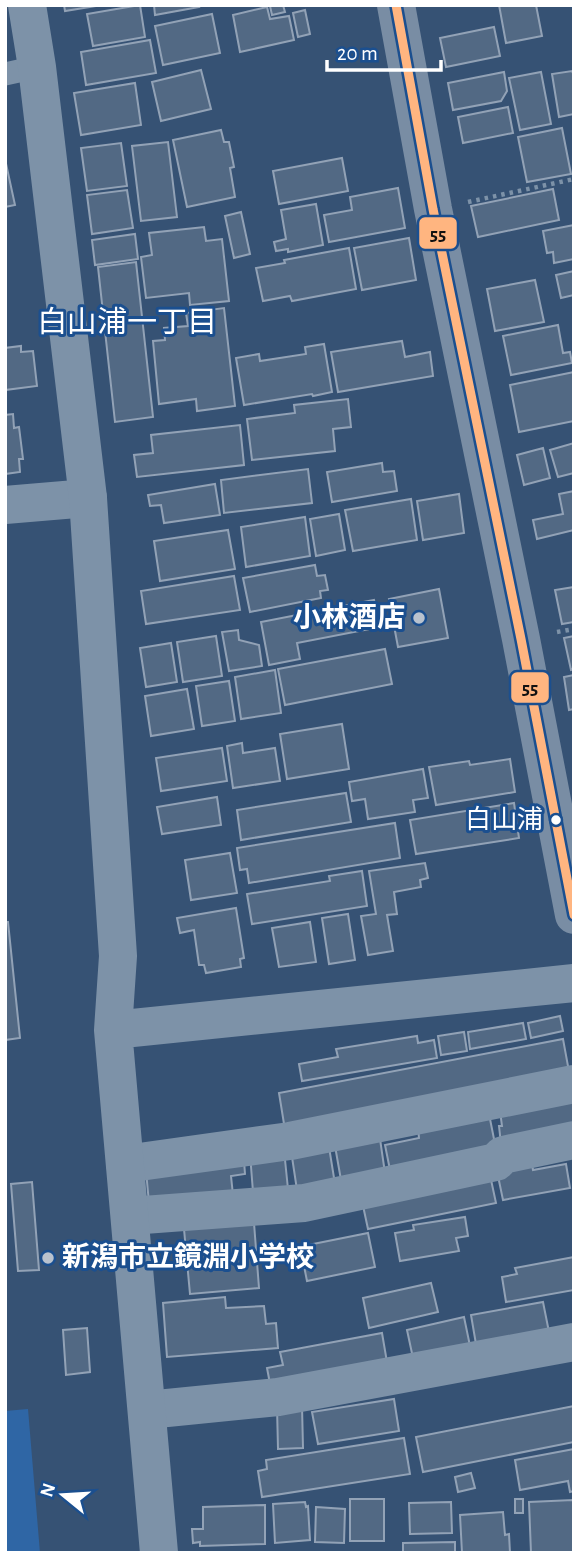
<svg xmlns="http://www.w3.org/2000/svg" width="579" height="1558" font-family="'Alegreya Sans','Noto Sans JP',sans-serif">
	<rect width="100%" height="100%" fill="#365274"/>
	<path fill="#2f66a5" d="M28,1409L40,1553H5V1411Z"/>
	<path fill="#526984" stroke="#92a2b6" stroke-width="2" d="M64,5H102L65,11Z
		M140,5L145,37L93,46L87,14Z
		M154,5H198L199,7L155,15Z
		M283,5L285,12L272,15L270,6Z
		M499,5H536L542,36L506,43Z
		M267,7L270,19L289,16L294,40L240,52L233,15Z
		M305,10L310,34L298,37L293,13Z
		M212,14L220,53L163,65L155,26Z
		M494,27L500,56L446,67L440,38Z
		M150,40L156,73L86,85L81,52Z
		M201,70L211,109L161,121L152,82Z
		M572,71L574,76V114L559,117L552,74Z
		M504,72L507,91L501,101L453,110L448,83Z
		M541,72L551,124L520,130L509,78Z
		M135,83L141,125L81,135L74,93Z
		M508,107L513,133L463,143L458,117Z
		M562,128L571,174L527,182L518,137Z
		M221,130L224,142H229L234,167L230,168L235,197L187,207L173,140Z
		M168,142L177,217L141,221L132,146Z
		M121,143L127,186L87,191L81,148Z
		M342,158L348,191L279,204L273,171Z
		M5,159L15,205L5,207Z
		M398,188L405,228L329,242L324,215L352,210L350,197Z
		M553,189L559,220L478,237L471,206Z
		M127,190L133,228L92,234L87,195Z
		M316,204L323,245L288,252V249L276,251L274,242L286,239L281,210Z
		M241,212L250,254L234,258L225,216Z
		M574,225V259L554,263L553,252L547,253L543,231Z
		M204,227L206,241L222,239L229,301L190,305L189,293L146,298L141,257L152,255L149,233Z
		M135,234L138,259L95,265L92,240Z
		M409,238L416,280L362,290L354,248Z
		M349,248L356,289L292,301L290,296L263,301L256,268L285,263L284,260Z
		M136,262L153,417L115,422L98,267Z
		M574,271V295L561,298L556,275Z
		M535,280L544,322L495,331L487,289Z
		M224,308L235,406L197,411L196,399L159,404L153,341L165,340L164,328L188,326L186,313Z
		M558,325L563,353L570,352L572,363L511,375L503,336Z
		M402,341L405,357L430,352L433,376L338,392L331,352Z
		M324,344L332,392L313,396L312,394L244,405L236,358L259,354L260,361L306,354L305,347Z
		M21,346V352L33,351L37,386L5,390V348Z
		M574,372V421L519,432L510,385Z
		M348,399L351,427L333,429L335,451L252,460L247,419L295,413L294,405Z
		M13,414L14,428L19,427L23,459H19L20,472L5,474V415Z
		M240,425L244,465L137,477L134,455L153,453L151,435Z
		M574,443V473L558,477L550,450Z
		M543,448L550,478L524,485L517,455Z
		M382,463L383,472L394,471L397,491L332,502L327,472Z
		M308,469L312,503L224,513L221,480Z
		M215,484L220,515L164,523L161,505L150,506L148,495Z
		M574,491V530L537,539L533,520L563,514L559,494Z
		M459,494L464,533L423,540L417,501Z
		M411,499L417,540L353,551L345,510Z
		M339,514L345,550L316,556L310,519Z
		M305,517L310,556L246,567L241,527Z
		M228,530L235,569L160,581L154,541Z
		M315,565L317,576L325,575L328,590L320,591L321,598L250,612L243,578Z
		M234,576L240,610L146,624L141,591Z
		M574,587V622L562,624L555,590Z
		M439,589L448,638L398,647L389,599Z
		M374,600L380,627L297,643L300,659L269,665L261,622Z
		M238,630L239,640L259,645L262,666L229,671L222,632Z
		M216,636L222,676L183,682L177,642Z
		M574,636V669L571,670L564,638Z
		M171,643L177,682L146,687L140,648Z
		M385,649L392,684L285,705L278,669Z
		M275,670L281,713L241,719L235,677Z
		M574,675V709L569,710L564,677Z
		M229,681L235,721L202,726L196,686Z
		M187,689L194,729L151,736L145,696Z
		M342,724L349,769L287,779L280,734Z
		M242,743L243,753L275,748L280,781L233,788L227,746Z
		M222,748L227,781L161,791L156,758Z
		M510,759L515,792L436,805L429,767L469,761L470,765Z
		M423,769L428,798L413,800L415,812L368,819L365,799L352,801L349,782Z
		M346,793L351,822L241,840L237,810Z
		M217,797L221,825L162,834L157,807Z
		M514,803L519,838L416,854L410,820Z
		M395,823L400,858L249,883L247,869L240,870L237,848Z
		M230,853L237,893L191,900L185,860Z
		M425,863L428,878L420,880L421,887L394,892L397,914L387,915L393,951L368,955L361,916L376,914L369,871Z
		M362,871L367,906L252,924L247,894L330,881L329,876Z
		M236,908L244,958L240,959L241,967L206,973L204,965H199L194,930L180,933L177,918Z
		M348,914L355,960L329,964L322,918Z
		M5,922H8L20,1038L5,1040Z
		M310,922L316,962L279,967L272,928Z
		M560,1016L563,1031L531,1038L528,1023Z
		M523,1023L526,1039L470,1049L468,1032Z
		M464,1032L467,1051L441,1055L438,1036Z
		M417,1036L418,1043L434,1040L437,1058L302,1081L299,1064L338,1057L336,1049Z
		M563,1039L570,1077L285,1130L279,1093Z
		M574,1098V1132L501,1144L499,1126H502L500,1111Z
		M489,1114L496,1149L390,1170L385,1145L419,1138L418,1128Z
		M380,1139L385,1173L341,1180L335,1146Z
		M329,1147L335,1184L297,1190L292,1157Z
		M284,1150L288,1189L253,1192L250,1154Z
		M531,1160L533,1170L566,1164L570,1188L503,1200L498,1176Z
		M244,1161L245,1174L231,1176L233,1195L149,1203L146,1171Z
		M490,1175L496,1203L368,1229L362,1201Z
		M32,1182L39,1270L18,1271L11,1184Z
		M465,1217L468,1236L456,1238L459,1251L400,1261L395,1233L414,1230L413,1225Z
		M254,1223L259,1288L190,1294L184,1229Z
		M368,1233L375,1267L307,1281L303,1261L291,1263L288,1249Z
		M574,1257V1290L506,1302L502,1277L517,1274L515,1268Z
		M431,1283L438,1312L369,1328L363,1298Z
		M225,1297L226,1308L264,1306L266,1324L276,1323L278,1348L167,1357L163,1303Z
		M543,1302L550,1337L477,1350L471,1315Z
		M464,1317L470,1346L413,1358L407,1330Z
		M87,1328L90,1372L66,1375L63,1330Z
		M382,1333L388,1368L271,1389L267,1368L283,1365L280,1352Z
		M394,1399L399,1431L318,1444L312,1412Z
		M302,1406L303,1448L278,1449L277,1407Z
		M574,1406V1442L423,1472L416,1437Z
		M404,1438L410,1474L262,1497L258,1471L267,1469L266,1460Z
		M574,1449V1491L570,1492L568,1481L520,1490L515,1460Z
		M471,1473L475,1488L458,1492L455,1477Z
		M350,1499H384V1541H350Z
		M515,1499H523V1513H515Z
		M573,1500L574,1553H531L529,1502Z
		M305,1502L306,1507L308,1506L310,1540L275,1543L273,1504Z
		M451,1502L452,1533L410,1534L409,1503Z
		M265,1505V1544L200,1546V1542L193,1543L192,1529H203V1507Z
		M316,1507L345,1509L344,1543L315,1542Z
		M503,1512L505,1535L509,1534L510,1553H462L460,1515Z
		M455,1542V1553H403V1543Z"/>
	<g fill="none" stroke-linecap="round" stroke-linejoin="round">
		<path stroke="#7d92a8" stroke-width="4.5" stroke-dasharray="3.5 5" stroke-linecap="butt" d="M468,202L574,179
			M557,632L574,629"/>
		<path stroke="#7d92a8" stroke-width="23" d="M5,74L37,67"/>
		<path stroke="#7d92a8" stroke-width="38" d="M5,505L88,498
			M125,1164L290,1141L574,1084
			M130,1216L304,1203L496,1162L503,1155L574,1140
			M147,1410L278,1397L574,1342"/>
		<path stroke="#7d92a8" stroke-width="38" d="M27,5L37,67L88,498L118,956L113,1030L574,983
			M113,1030L159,1553"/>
		<path stroke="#798da4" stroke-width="38" d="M396,5L433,209L521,639L574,915"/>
		<g stroke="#1b4f8f" stroke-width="14">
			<path id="bus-1" d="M396,5L433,209L521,639L574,915"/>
		</g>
		<use href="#bus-1" stroke="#ffb580" stroke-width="9"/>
	</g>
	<g fill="#b9c2ce" stroke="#1b4f8f" stroke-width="2.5">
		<circle cx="419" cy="618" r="7"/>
		<circle cx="48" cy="1258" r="7"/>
	</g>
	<circle fill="#fff" stroke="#1b4f8f" stroke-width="2.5" cx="556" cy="820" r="6"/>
	<g text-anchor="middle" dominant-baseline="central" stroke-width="6" stroke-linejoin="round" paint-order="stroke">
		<g font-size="26" fill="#fff" stroke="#1b4f8f" text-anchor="end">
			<text x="543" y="820">白山浦</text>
		</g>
		<g font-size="28" font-weight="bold" fill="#fff" stroke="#1b4f8f" text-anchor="end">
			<text x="405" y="618">小林酒店</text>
			<text x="62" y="1258" text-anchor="start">新潟市立鏡淵小学校</text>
		</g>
		<g font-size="30" fill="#fff" stroke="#1b4f8f">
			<text x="127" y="323">白山浦一丁目</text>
		</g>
	</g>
	<g stroke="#1b4f8f" stroke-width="2.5">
		<rect x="418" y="216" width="40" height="34" rx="7" fill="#ffb580"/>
		<rect x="510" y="671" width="40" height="33" rx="7" fill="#ffb580"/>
	</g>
	<g font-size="19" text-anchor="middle" font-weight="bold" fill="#111">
		<text x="438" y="240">55</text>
		<text x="530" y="694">55</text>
	</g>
	<rect width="579" height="1558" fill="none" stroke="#ffffff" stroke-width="14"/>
	<g transform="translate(63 1495) rotate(288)" stroke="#1b4f8f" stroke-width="5" paint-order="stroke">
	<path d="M0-5L12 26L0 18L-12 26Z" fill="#ffffff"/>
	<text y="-10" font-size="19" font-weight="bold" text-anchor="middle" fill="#ffffff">N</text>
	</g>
	<path d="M327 60v10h114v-10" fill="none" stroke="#ffffff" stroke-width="3.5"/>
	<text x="337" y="60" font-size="21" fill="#ffffff" stroke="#1b4f8f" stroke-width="5" paint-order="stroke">20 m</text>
</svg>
